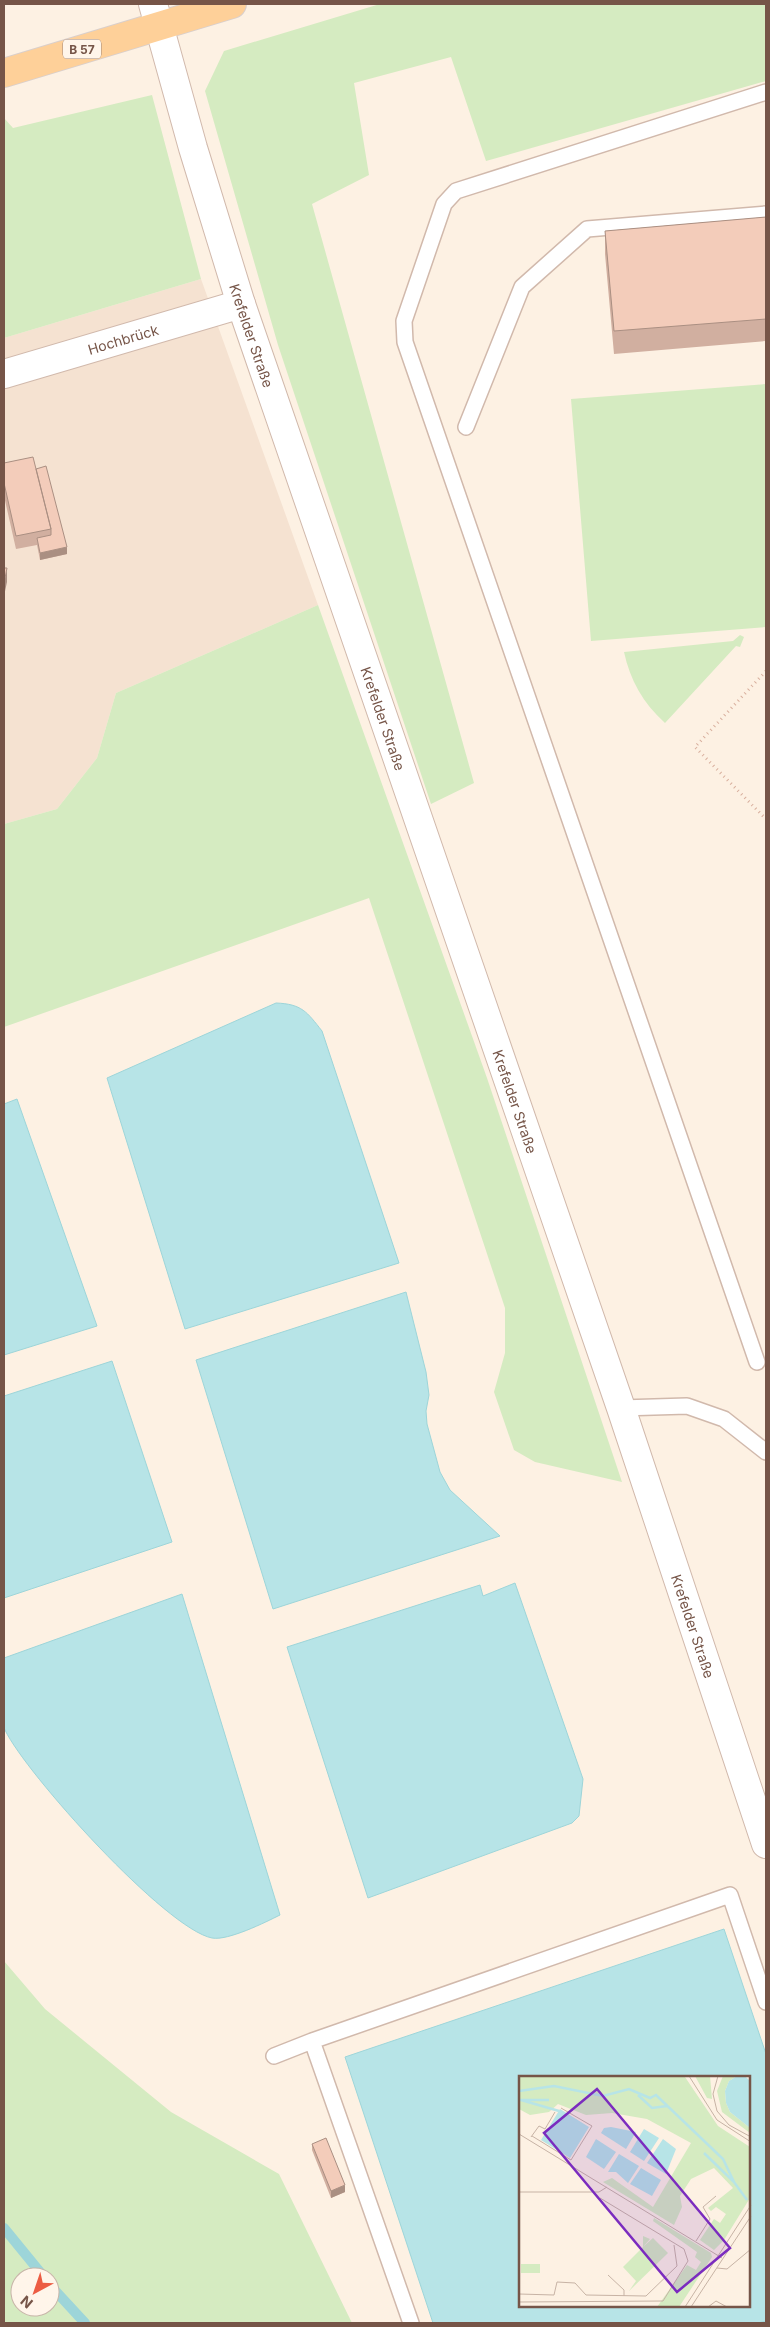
<svg xmlns="http://www.w3.org/2000/svg" width="770" height="2327" font-family="Inter,sans-serif">
	<rect width="100%" height="100%" fill="#fdf1e3"/>
	<path fill="#f5e2d1" d="M201,279L318,605L116,693L97,758L57,809L4,824V338Z"/>
	<path fill="#d5ebc1" fill-rule="evenodd" d="M380,4H766V81L486,161L451,57L354,83L369,175L312,204L474,783L431,804L278,345L205,91L224,51Z
		M152,95L201,279L4,338V118L13,128Z
		M766,384V627L591,641L571,399Z
		M318,605L487,1078L622,1482L535,1462L514,1450L494,1392L505,1353V1308L369,898L4,1027V824L57,809L97,758L116,693Z
		M740,635L744,637L740,647L736,646L665,723C643,703 630,680 624,652L733,641Z
		M4,1961L45,2009L171,2112L279,2174L352,2323H4ZM20,2277H50V2307H20Z"/>
	<path fill="#b7e4e7" stroke="#9dd5d9" fill-rule="evenodd" d="M276,1003C302,1004 307,1012 322,1031L399,1263L185,1329L107,1078Z
		M17,1099L97,1326L4,1355V1104Z
		M406,1292L426,1372L429,1395L426,1411L427,1424L440,1472L450,1490L500,1536L273,1609L196,1360Z
		M112,1361L172,1542L4,1598V1396Z
		M515,1583L583,1779L579,1816L572,1823L368,1898L287,1647L480,1585L483,1596Z
		M182,1594L280,1915C266,1922 228,1941 212,1938C166,1929 26,1774 5,1730C0,1721 4,1671 4,1658Z
		M724,1929L766,2054V2321L758,2323H433L345,2057ZM520,2077H749V2306H520Z"/>
	<g fill="none" stroke-linecap="round" stroke-linejoin="round">
		<path stroke="#9dd5d9" stroke-width="10" d="M4,2228L44,2277
			M50,2285L85,2323"/>
		<g stroke="#d1b9ac" stroke-width="18">
			<path id="lane" d="M466,427L522,287L587,229L766,214
				M757,1362L405,342L404,321L444,204L456,191L766,92
				M621,1408L687,1406L724,1419L766,1452
				M274,2056L312,2041
				M411,2323L312,2041L730,1895L766,2002"/>
		</g>
		<g stroke="#d1b9ac" stroke-width="30">
			<g id="street">
				<path id="s1" d="M153,4L193,148L241,304L621,1408L766,1844"/>
				<path id="s2" d="M4,374L241,304"/>
			</g>
		</g>
		<g stroke="#d9cfcc" stroke-width="30">
			<path id="primary" d="M4,73L232,4"/>
		</g>
		<path stroke="#d8af9d" stroke-width="3" stroke-dasharray="1 4" stroke-linecap="butt" d="M766,671L695,747L764,817H766"/>
		<use href="#lane" stroke="#fff" stroke-width="15"/>
		<use href="#street" stroke="#fff" stroke-width="28"/>
		<use href="#primary" stroke="#fed099" stroke-width="28"/>
	</g>
	<path fill="#d1afa0" d="M766,217V341L614,354L605,254V231Z
		M4,463L36,469L67,554L40,560L37,545L16,549L4,496Z
		M312,2144L345,2192L331,2198L312,2150Z"/>
	<path fill="#aa8f82" d="M67,547V554L40,560V553Z
		M7,568V582L4,596V583Z
		M345,2185V2192L331,2198V2191Z"/>
	<path fill="#f3ccba" stroke="#aa8f82" d="M766,217V319L614,331L605,231Z
		M33,457L51,529L16,536L4,483V463Z
		M46,466L67,547L40,553L37,538L51,535V529L36,469Z
		M4,568H7L4,583Z
		M326,2138L345,2185L331,2191L312,2144Z"/>
	<g text-anchor="middle" dominant-baseline="central" stroke-width="4" stroke-linejoin="round" paint-order="stroke">
		<rect fill="#fff5ea" stroke="#9f8579" stroke-width="1" x="63" y="39.5" width="38" height="19" rx="4"/>
		<g font-size="12" font-weight="bold" fill="#765548">
			<text x="82" y="49">B 57</text>
		</g>
		<g font-size="14" fill="#765548" stroke="#fff5ea">
			<text stroke="none"><textPath href="#s1" startOffset="346">Krefelder Straße</textPath></text>
			<text stroke="none"><textPath href="#s2" startOffset="124">Hochbrück</textPath></text>
			<text stroke="none"><textPath href="#s1" startOffset="751">Krefelder Straße</textPath></text>
			<text stroke="none"><textPath href="#s1" startOffset="1156">Krefelder Straße</textPath></text>
			<text stroke="none"><textPath href="#s1" startOffset="1710">Krefelder Straße</textPath></text>
		</g>
	</g>
	<g transform="translate(519 2076)">
		<rect width="231" height="231" fill="#fdf1e3"/>
		<path d="M0,0L166,1L199,50L231,71V122L205,164L195,174L181,164L195,143L201,147L207,138L197,131L192,135L189,132L214,112L195,92L172,103L161,120L163,131L155,149L84,106L93,102L134,131L172,67L128,43L93,37L67,39L39,28L30,36L11,39L0,33ZM176,0H191L193,23L188,22ZM204,0H218L210,5L206,15L207,27L211,36L231,52V57L203,36L198,15ZM135,142L192,177L193,181L160,231H138L168,189L177,194L182,186L176,181L178,176L134,145ZM124,160L131,163L124,171L134,162L149,177L110,215L117,205L104,191L124,171ZM2,188H21V197H2Z" fill="#d5ebc1"/>
		<path d="M218,0H226L231,5V52L211,36L207,27L206,15L210,5ZM41,33L70,51L51,82L22,64ZM92,51L117,56L107,73L82,57L85,52ZM125,53L140,62L125,85L111,76ZM77,63L97,76L85,93L67,81ZM144,63L157,73L147,98L128,87ZM100,78L120,90L109,107L97,96H89ZM122,92L142,104L133,120L111,108Z" fill="#b7e4e7"/>
		<path fill="none" stroke="#b7e4e7" stroke-width="2.5" d="M0,15L35,10L84,20L110,13L131,22L137,19L204,83L215,106M119,19L133,32L148,30M0,24H30M2,24L40,35M185,77L215,106L228,124"/>
		<path fill="none" stroke="#c7b3a5" stroke-width="1" d="M170,0L198,44L232,66M199,0L194,18L198,35L210,49L232,61M0,58L203,182M13,60L52,84L73,50L42,32M12,61L20,50L26,53L36,36M0,116H80L88,111M177,165L191,143L184,131L197,120M198,192L208,193L232,173M89,199L105,214V220M0,218L35,219L38,206L56,207L67,219L127,220L158,190L155,169M0,226L144,225L169,185L165,173L81,122M166,231L232,129M172,231L232,140M189,231L197,225L208,231"/>
		<path fill="#7b2cbf" fill-opacity="0.15" stroke="#7b2cbf" stroke-width="2.5" d="M78,13L211,172L158,216L25,57Z"/>
		<rect width="231" height="231" fill="none" stroke="#765548" stroke-width="2.5"/>
	</g>
	<rect width="770" height="2327" fill="none" stroke="#765548" stroke-width="10"/>
	<g transform="translate(35 2292) rotate(220)"><circle r="24" fill="#fff5ea" stroke="#c8b5a9"/>
	<path d="M0-4L9 19L0 12L-9 19Z" fill="#ec5c43"/>
	<text y="-8" font-size="14" font-weight="bold" text-anchor="middle" fill="#765548">N</text>
	</g>
</svg>
